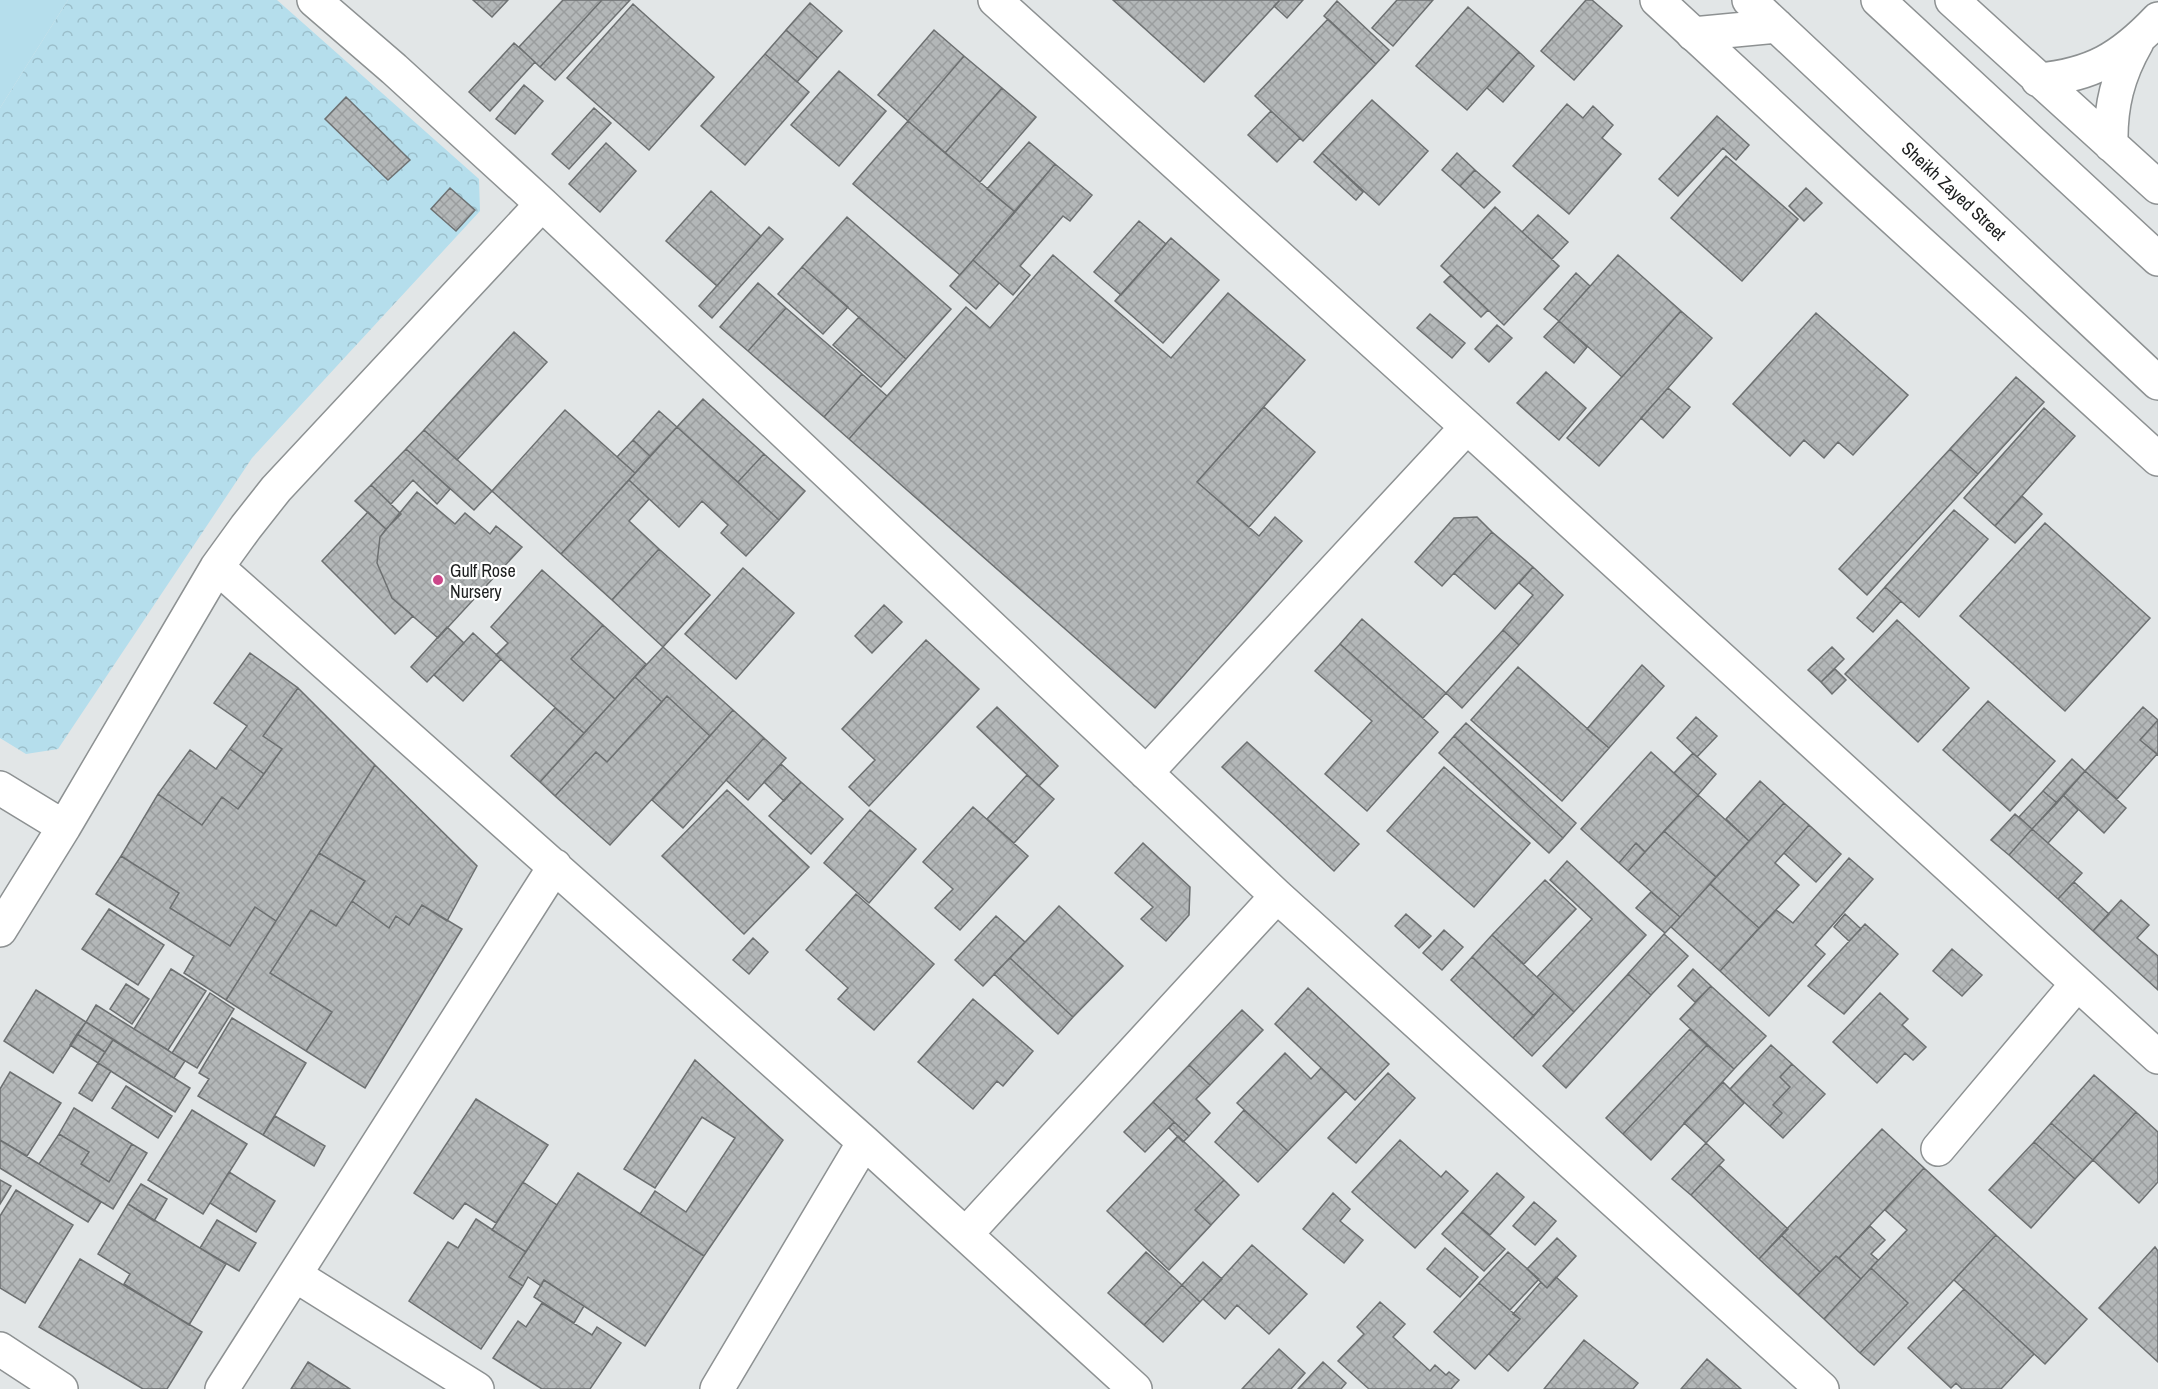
<svg xmlns="http://www.w3.org/2000/svg" width="2158" height="1389" font-family="'Archivo Narrow',sans-serif">
	<defs>
		<pattern id="park-crowns" width="20" height="18" patternUnits="userSpaceOnUse" patternTransform="scale(1.5)"><rect width="20" height="18" fill="#b5deec"/><path d="M2 6a3 3 0 1 1 6 0M12 15a3 3 0 1 1 6 0" fill="none" stroke="#9bbeca"/></pattern>
		<pattern id="building-cross-hatch" width="8" height="8" patternUnits="userSpaceOnUse" patternTransform="scale(1.5)"><rect width="8" height="8" fill="#b3b7b8"/><path d="M0 0l8 8M0 8l8-8" fill="none" stroke="#9a9d9e"/></pattern>
	</defs>
	<rect width="100%" height="100%" fill="#e2e6e7"/>
	<path fill="url(#park-crowns)" d="M68,0H277L479,179L480,211L252,458L58,749L26,754L0,738V108Z"/>
	<path fill="#b5deec" d="M0,0H68L0,108Z"/>
	<path fill="url(#building-cross-hatch)" stroke="#6d7071" stroke-width="1.5" d="M473,0H508L492,17Z
		M563,0H602L540,67L519,47Z
		M602,0H630L555,80L540,67Z
		M1113,0H1280L1204,82Z
		M1280,0H1303L1287,18L1274,6Z
		M1397,0H1433L1393,46L1372,28Z
		M1586,0H1592L1622,26L1574,80L1541,51Z
		M1337,1L1389,50L1376,64L1324,16Z
		M810,3L842,31L818,58L786,30Z
		M633,4L714,77L649,150L567,78Z
		M1468,7L1519,52L1467,110L1416,66Z
		M1328,19L1376,64L1303,141L1255,96Z
		M786,30L818,58L797,82L765,54Z
		M934,30L964,56L908,121L878,95Z
		M514,43L535,62L490,111L469,92Z
		M1519,52L1534,66L1503,102L1487,88Z
		M765,54L809,92L745,165L701,126Z
		M964,56L1002,88L945,153L908,121Z
		M839,71L886,111L839,166L791,125Z
		M524,85L543,101L515,134L496,119Z
		M1002,88L1036,117L980,182L945,153Z
		M346,97L410,160L388,180L325,119Z
		M1372,100L1428,151L1379,205L1322,153Z
		M1567,104L1583,118L1593,106L1613,125L1602,138L1621,154L1569,214L1513,166Z
		M594,108L611,123L569,169L552,154Z
		M1271,111L1300,138L1277,162L1248,135Z
		M1717,116L1749,145L1736,160L1723,148L1678,196L1659,179Z
		M908,121L1015,212L960,275L853,184Z
		M1029,142L1055,164L1015,212L987,189Z
		M606,143L636,171L600,212L569,184Z
		M1322,153L1363,192L1356,200L1314,162Z
		M1457,153L1475,170L1460,186L1442,170Z
		M1726,156L1798,219L1742,281L1671,218Z
		M1055,164L1092,195L1070,221L1063,216L1020,266L1030,275L1013,295L973,260Z
		M1475,170L1500,192L1484,208L1460,186Z
		M450,188L475,210L456,231L431,209Z
		M1806,188L1822,203L1804,221L1789,206Z
		M711,191L761,236L717,286L666,241Z
		M1495,207L1559,266L1504,325L1441,266Z
		M1538,215L1568,242L1552,259L1522,232Z
		M847,217L951,309L906,359L802,267Z
		M1139,221L1166,244L1121,295L1094,272Z
		M769,227L783,239L712,318L699,306Z
		M1171,238L1219,280L1163,343L1115,301Z
		M1053,255L1171,358L1228,293L1305,360L1197,482L1259,536L1275,517L1302,541L1155,708L849,439L966,307L990,328Z
		M1618,255L1681,311L1622,377L1559,321Z
		M973,260L999,283L976,309L950,286Z
		M802,267L848,307L823,334L778,294Z
		M1576,273L1590,286L1559,321L1544,309Z
		M1451,275L1488,310L1481,317L1444,282Z
		M758,283L786,308L748,351L720,327Z
		M786,308L862,374L824,417L748,351Z
		M1681,311L1712,338L1599,466L1567,438Z
		M1816,313L1908,395L1853,455L1838,442L1824,458L1804,440L1790,456L1733,404Z
		M1430,314L1465,343L1452,358L1417,328Z
		M859,317L906,359L881,387L833,345Z
		M1559,321L1587,347L1574,363L1544,337Z
		M1497,325L1512,338L1489,362L1475,349Z
		M514,332L547,362L457,460L424,430Z
		M1546,372L1586,408L1559,440L1517,403Z
		M862,374L887,396L849,439L824,417Z
		M2016,377L2044,402L1978,474L1950,449Z
		M1668,388L1690,407L1663,438L1641,418Z
		M703,399L764,454L738,482L677,427Z
		M1264,407L1315,452L1249,527L1197,482Z
		M2044,408L2075,436L1995,526L1964,498Z
		M565,410L635,473L561,554L492,491Z
		M659,411L677,427L650,456L633,440Z
		M677,427L779,520L746,556L721,533L728,525L702,501L679,527L629,480Z
		M424,430L492,491L474,510L406,449Z
		M633,440L650,456L635,473L617,457Z
		M406,449L450,489L437,504L413,480L391,504L371,485Z
		M1950,449L1978,474L1867,595L1839,569Z
		M764,454L805,491L779,520L738,482Z
		M629,480L649,499L629,521L659,549L612,600L561,554Z
		M371,485L401,514L386,529L355,501Z
		M417,492L455,524L465,513L490,534L496,526L522,547L438,638L392,598L377,563L380,537Z
		M2022,496L2042,514L2015,543L1995,526Z
		M1954,510L1988,539L1919,617L1885,587Z
		M368,512L386,529L380,537L377,563L392,598L413,616L395,634L322,561Z
		M1477,517L1492,532L1442,586L1415,562L1454,518Z
		M2045,523L2150,618L2065,711L1960,616Z
		M1492,532L1533,567L1495,609L1454,573Z
		M659,549L710,595L663,647L612,600Z
		M1533,567L1563,595L1519,645L1503,630L1533,595L1519,583Z
		M743,568L794,613L736,679L685,634Z
		M542,570L603,625L571,659L615,699L584,733L496,655L508,643L491,627Z
		M1885,587L1901,601L1873,632L1857,618Z
		M884,605L902,622L872,653L855,636Z
		M1362,619L1446,693L1423,718L1340,644Z
		M1897,620L1969,688L1918,742L1845,674Z
		M603,625L646,664L615,699L571,659Z
		M447,627L464,643L427,682L411,667Z
		M1503,630L1519,645L1462,708L1446,693Z
		M473,633L501,659L463,701L434,675Z
		M926,640L979,689L869,806L849,787L875,760L842,729Z
		M1340,644L1438,732L1367,811L1325,774L1372,721L1315,671Z
		M663,647L733,710L710,736L667,696L662,702L635,677Z
		M1832,647L1844,659L1821,682L1808,670Z
		M250,653L298,688L263,736L282,749L264,774L230,749L247,726L214,703Z
		M1642,665L1664,686L1609,748L1587,729Z
		M1518,667L1609,748L1562,801L1471,720Z
		M1835,669L1846,680L1832,694L1821,682Z
		M635,677L662,702L607,762L596,752L555,796L540,782Z
		M298,688L375,765L276,921L255,907L230,946L170,908L179,893L121,856L158,794L202,825L222,797L238,809L282,749L263,736Z
		M667,696L710,736L610,845L555,796L596,752L607,762Z
		M1988,701L2055,761L2010,811L1943,750Z
		M997,707L1058,766L1039,786L977,727Z
		M2143,707L2158,720L2140,740L2157,754L2117,799L2085,771Z
		M555,708L584,733L540,782L511,756Z
		M733,710L764,738L683,828L652,800Z
		M1696,717L1717,736L1697,757L1677,738Z
		M2158,720V755L2140,740Z
		M1466,723L1576,823L1563,838L1454,736Z
		M1454,736L1563,838L1549,853L1439,753Z
		M764,738L786,758L748,800L726,780Z
		M1247,742L1359,844L1334,871L1222,767Z
		M230,749L264,774L238,809L222,797L202,825L158,794L190,750L216,769Z
		M1651,752L1698,795L1645,852L1636,843L1619,863L1581,829Z
		M1693,753L1716,774L1698,795L1674,773Z
		M2072,759L2085,771L2057,803L2043,791Z
		M781,764L801,782L784,801L764,782Z
		M375,765L477,866L447,921L422,905L409,925L396,916L389,928L352,901L365,881L319,853Z
		M1444,767L1530,843L1474,907L1387,831Z
		M2085,771L2126,808L2104,833L2063,795Z
		M1027,775L1054,799L1014,843L987,819Z
		M1760,781L1784,803L1749,841L1726,819Z
		M801,782L843,819L811,854L769,816Z
		M727,790L809,867L744,934L662,856Z
		M2043,791L2057,803L2032,829L2019,817Z
		M1698,795L1749,841L1716,877L1664,831Z
		M2063,795L2078,810L2048,843L2032,829Z
		M1784,803L1809,825L1775,863L1799,885L1759,928L1710,884Z
		M973,807L1028,856L960,930L935,908L953,889L923,862Z
		M870,810L916,849L869,903L824,863Z
		M2015,814L2032,829L2009,855L1991,840Z
		M1809,825L1841,854L1816,882L1784,853Z
		M2032,829L2082,873L2058,899L2009,855Z
		M1664,831L1716,877L1680,917L1628,871Z
		M1143,843L1190,887L1189,915L1166,941L1141,919L1153,907L1115,873Z
		M1636,843L1645,852L1628,871L1619,863Z
		M319,853L365,881L336,926L311,910L270,973L332,1012L306,1051L226,1000Z
		M121,856L179,893L170,908L230,946L255,907L276,921L226,1000L184,973L194,956L96,894Z
		M1849,858L1873,879L1815,945L1825,954L1769,1016L1720,971L1776,910L1793,923Z
		M1567,861L1646,935L1574,1012L1537,977L1592,919L1550,880Z
		M1545,880L1576,909L1524,964L1492,935Z
		M2074,882L2109,914L2093,931L2058,899Z
		M1710,884L1759,928L1720,971L1671,927Z
		M1651,892L1680,917L1665,933L1636,908Z
		M856,894L934,964L874,1030L838,999L848,988L806,950Z
		M2121,900L2149,925L2137,938L2158,956V990L2093,931Z
		M352,901L389,928L396,916L409,925L422,905L462,929L365,1088L306,1051L332,1012L270,973L311,910L336,926Z
		M1059,906L1123,966L1073,1017L1010,958Z
		M109,909L164,945L138,985L82,949Z
		M1406,914L1431,936L1419,948L1395,926Z
		M1845,914L1861,929L1849,941L1834,927Z
		M996,916L1025,942L983,986L955,960Z
		M1865,924L1898,954L1844,1014L1808,986Z
		M1444,930L1463,947L1442,970L1423,953Z
		M1664,934L1688,956L1651,995L1628,974Z
		M1492,935L1554,993L1534,1016L1472,957Z
		M753,938L768,952L749,974L733,960Z
		M1952,949L1982,975L1962,996L1933,971Z
		M1472,957L1534,1016L1513,1038L1451,980Z
		M1010,958L1073,1017L1058,1034L994,974Z
		M171,969L206,991L168,1050L134,1029Z
		M1693,969L1711,986L1695,1002L1678,986Z
		M1628,974L1651,995L1566,1088L1543,1066Z
		M126,984L149,999L132,1024L110,1009Z
		M1711,986L1766,1036L1734,1069L1680,1019Z
		M1308,988L1389,1064L1355,1100L1275,1024Z
		M36,990L86,1022L53,1073L4,1041Z
		M210,993L234,1009L197,1068L172,1053Z
		M1554,993L1574,1012L1532,1056L1513,1038Z
		M1880,993L1908,1019L1902,1025L1926,1047L1913,1060L1905,1053L1877,1083L1833,1042Z
		M973,999L1033,1051L1003,1086L997,1081L973,1109L918,1062Z
		M96,1005L185,1061L174,1078L86,1022Z
		M1242,1010L1263,1030L1210,1085L1189,1065Z
		M232,1018L306,1063L263,1135L198,1096L209,1079L199,1073Z
		M86,1022L113,1040L105,1052L77,1034Z
		M1690,1029L1707,1045L1623,1134L1606,1118Z
		M77,1034L105,1052L98,1063L70,1045Z
		M113,1040L190,1088L175,1112L98,1063Z
		M1707,1045L1734,1069L1651,1160L1623,1134Z
		M1771,1045L1792,1064L1780,1077L1790,1087L1773,1105L1782,1113L1770,1126L1730,1089Z
		M1285,1053L1311,1079L1321,1068L1346,1091L1288,1151L1237,1103Z
		M695,1060L783,1140L704,1256L640,1214L655,1191L686,1212L735,1138L702,1117L655,1188L624,1169Z
		M98,1063L111,1071L92,1101L79,1093Z
		M1792,1064L1825,1094L1783,1138L1770,1126L1782,1113L1773,1105L1790,1087L1780,1077Z
		M1189,1065L1210,1085L1196,1099L1210,1113L1189,1136L1153,1102Z
		M10,1072L61,1103L27,1156L0,1140V1089Z
		M1388,1073L1415,1098L1356,1163L1328,1138Z
		M2094,1075L2136,1112L2093,1160L2051,1123Z
		M1723,1082L1744,1103L1706,1143L1684,1123Z
		M126,1086L172,1116L158,1138L112,1108Z
		M476,1099L548,1145L496,1223L465,1203L453,1219L414,1193Z
		M1153,1102L1174,1122L1145,1152L1124,1132Z
		M74,1108L132,1144L109,1182L81,1164L89,1152L59,1134Z
		M192,1110L247,1144L203,1214L148,1180Z
		M1244,1110L1288,1151L1258,1182L1215,1142Z
		M2136,1112L2158,1132V1182L2139,1203L2093,1160Z
		M275,1116L325,1146L314,1166L263,1135Z
		M1174,1122L1189,1136L1183,1142L1169,1128Z
		M2051,1123L2093,1160L2075,1179L2034,1142Z
		M1882,1129L1924,1168L1839,1258L1836,1256L1820,1272L1781,1235Z
		M59,1134L89,1152L81,1164L109,1182L132,1144L147,1153L113,1209L39,1164Z
		M1178,1136L1224,1180L1195,1210L1211,1225L1169,1270L1107,1211Z
		M0,1140L101,1202L88,1222L0,1168Z
		M1400,1140L1441,1177L1446,1171L1468,1191L1415,1248L1352,1192Z
		M2034,1142L2075,1179L2031,1228L1989,1190Z
		M1706,1143L1724,1160L1691,1195L1672,1179Z
		M1719,1165L1788,1229L1759,1259L1691,1195Z
		M1924,1168L1996,1235L1874,1365L1860,1353L1908,1303L1871,1268L1907,1230L1885,1210Z
		M229,1172L275,1201L256,1232L210,1203Z
		M578,1173L704,1256L645,1346L544,1280L541,1286L528,1277L523,1286L509,1277Z
		M1497,1173L1524,1197L1490,1235L1462,1212Z
		M0,1180L11,1186L0,1204Z
		M1224,1180L1239,1195L1211,1225L1195,1210Z
		M523,1182L557,1205L526,1252L492,1230Z
		M141,1184L167,1199L154,1221L128,1204Z
		M16,1190L73,1225L25,1303L0,1288V1216Z
		M1333,1193L1350,1209L1340,1221L1363,1240L1344,1263L1303,1229Z
		M1534,1202L1556,1221L1535,1245L1513,1226Z
		M128,1204L226,1264L189,1325L124,1284L130,1274L98,1254Z
		M1462,1212L1505,1249L1484,1271L1442,1234Z
		M476,1219L526,1252L509,1277L523,1286L481,1349L409,1301L448,1242L458,1248Z
		M217,1220L256,1243L239,1271L200,1248Z
		M1870,1226L1885,1240L1871,1254L1878,1260L1861,1279L1839,1258Z
		M1781,1235L1820,1272L1798,1295L1759,1259Z
		M1996,1235L2087,1319L2045,1364L1954,1280Z
		M1557,1238L1576,1256L1547,1288L1527,1269Z
		M1252,1245L1307,1294L1269,1334L1237,1305L1225,1319L1203,1299Z
		M2155,1247L2158,1251V1362L2099,1308Z
		M1445,1248L1478,1277L1460,1297L1427,1269Z
		M1146,1252L1182,1285L1144,1325L1108,1293Z
		M1508,1252L1539,1279L1510,1310L1479,1283Z
		M1836,1256L1861,1279L1824,1319L1798,1295Z
		M80,1259L202,1332L167,1389H143L39,1327Z
		M1203,1262L1222,1279L1200,1302L1182,1285Z
		M1871,1268L1908,1303L1860,1353L1824,1319Z
		M1556,1277L1577,1296L1508,1371L1489,1354L1520,1319L1513,1314L1541,1282L1547,1288Z
		M544,1280L584,1306L574,1323L534,1297Z
		M1479,1283L1520,1319L1475,1369L1434,1332Z
		M1182,1285L1200,1302L1163,1342L1144,1325Z
		M1964,1289L2034,1354L2001,1389H1962L1956,1383L1951,1388L1908,1348Z
		M1380,1302L1405,1324L1393,1337L1430,1371L1435,1365L1446,1375L1449,1372L1459,1380L1451,1389H1369L1338,1361L1364,1334L1357,1327Z
		M542,1303L592,1335L597,1327L621,1343L590,1389H542L493,1358L518,1321L526,1327Z
		M1584,1340L1638,1383L1633,1389H1544Z
		M1279,1349L1305,1373L1291,1389H1242Z
		M1707,1359L1741,1389H1681Z
		M308,1362L350,1389H291Z
		M1323,1362L1346,1383L1341,1389H1298Z"/>
	<g fill="none" stroke-linecap="round" stroke-linejoin="round">
		<g stroke="#8d9192" stroke-width="36">
			<path id="street" d="M314,0L394,69L542,204L1277,896L1822,1389
				M995,0L1467,427L2158,1057
				M1657,0L1857,185L2158,459
				M1952,0L2158,187
				M2038,80C2092,75 2121,58 2158,19
				M2111,145C2110,106 2118,75 2137,42
				M217,567L864,1142L1135,1389
				M1146,773L1467,427
				M0,788L64,827
				M0,930L64,827L217,567L246,527L276,489L542,204
				M1938,1149L2077,984
				M966,1234L1277,896
				M295,1275L477,1389
				M0,1349L61,1389
				M222,1389L555,866
				M717,1389L864,1142"/>
		</g>
		<g stroke="#8d9192" stroke-width="36">
			<path id="secondary" d="M1749,0L2158,383
				M1878,0L2158,259
				M1693,34L1777,26"/>
		</g>
		<use href="#street" stroke="#fff" stroke-width="33"/>
		<use href="#secondary" stroke="#fff" stroke-width="33"/>
	</g>
	<circle fill="#cb4689" stroke="#fff" stroke-width="2" cx="438" cy="580" r="6"/>
	<g text-anchor="middle" dominant-baseline="central" stroke-width="4.5" stroke-linejoin="round" paint-order="stroke">
		<g font-size="18" fill="#1d1f1f" stroke="#fff">
			<text transform="translate(1954 191) rotate(43)">Sheikh Zayed Street</text>
		</g>
		<g font-size="18" fill="#1d1f1f" stroke="#fff" text-anchor="start">
			<text x="450" y="570">Gulf Rose<tspan x="450" dy="21">Nursery</tspan></text>
		</g>
	</g>
</svg>
